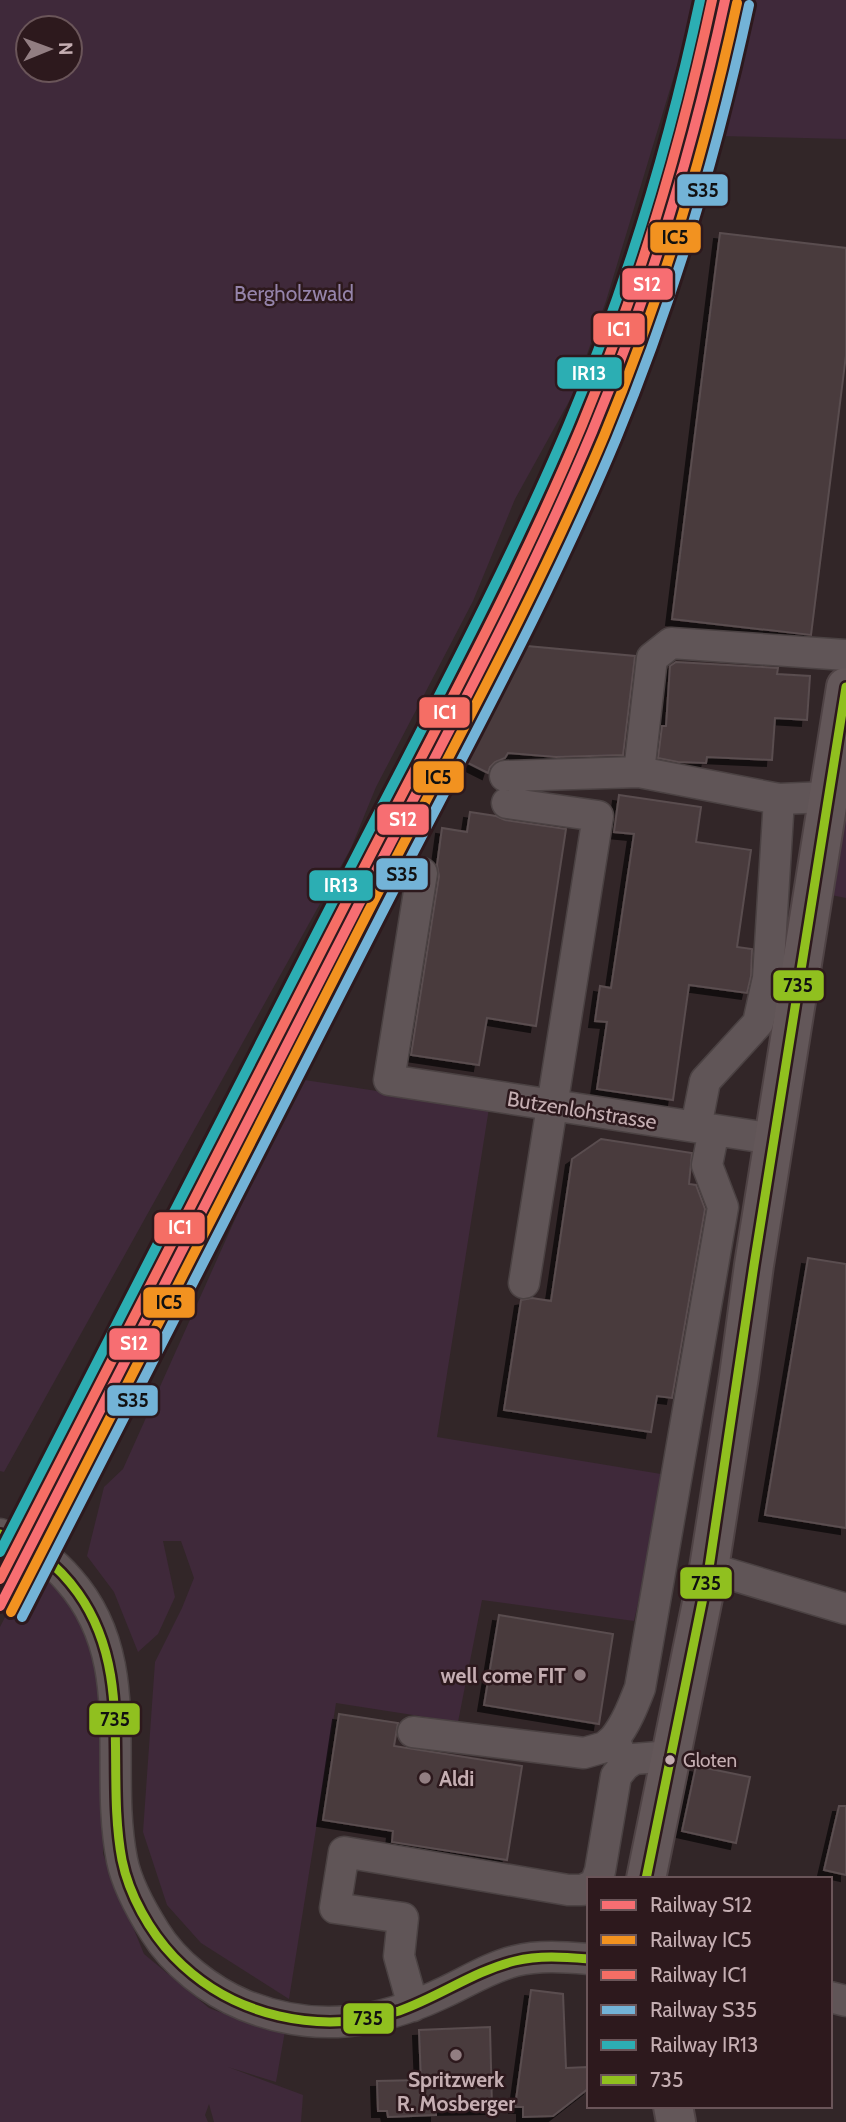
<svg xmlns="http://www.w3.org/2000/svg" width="846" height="2122" font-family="Cabin,sans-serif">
	<defs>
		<filter id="shadow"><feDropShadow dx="-6" dy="6" stdDeviation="0" flood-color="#0009"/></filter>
	</defs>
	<rect width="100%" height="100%" fill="#322628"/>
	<path fill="#3f293a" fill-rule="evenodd" d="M0,0H696V3L606,301L572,396L515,499L473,601L376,787L351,848L4,1472L0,1471ZM28,28H70V70H28Z
		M751,0H846V139L720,136Z
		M846,785V898L826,894Z
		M298,1079L489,1108L437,1437L667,1475L634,1621L482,1600L458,1722L336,1703L289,1999L201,1943L167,1905L143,1832L155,1662L182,1608L194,1578L181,1541H163L175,1597L158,1634L138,1652L114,1592L87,1556L104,1487L123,1469Z
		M29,1570L51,1579L79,1617L104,1686L103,1854L144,1954L209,2008L267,2030L285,2031L276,2082L228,2067L303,2095L301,2122H214L209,2104L205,2115L208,2122H0V1627Z"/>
	<path fill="#483b3e" stroke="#5a4d4f" stroke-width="2" filter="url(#shadow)" d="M720,233L846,248V355L811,635L672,619Z
		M516,645L635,656L623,755L556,757L508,753L505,758L495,762L490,767L488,773L466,762L473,749Z
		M676,662L778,668L777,674L810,676L807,720L775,718L772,760L707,757L706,763L678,762L658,758L662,726H666L670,666Z
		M619,795L701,807L696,842L751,850L737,947L752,949L751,976L747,993L689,985L673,1100L597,1089L607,1022L595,1021L600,986L611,988L634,834L614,832Z
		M470,812L496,816L505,820L566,829L536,1026L487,1018L479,1065L411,1055L439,876L437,865L442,828L467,832Z
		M601,1139L692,1153L689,1184L696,1185L705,1209L672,1398L657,1396L651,1432L504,1410L521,1300L532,1298L551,1301L572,1159Z
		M808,1258L846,1264V1528L765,1515Z
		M499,1615L613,1634L599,1724L484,1705Z
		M339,1714L398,1723L394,1746L522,1766L507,1860L392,1842L393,1831L323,1820Z
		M696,1766L750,1777L736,1843L682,1831Z
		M839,1806H846V1875L824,1870Z
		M531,1990L563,1994L566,2068L588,2067L589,2088L553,2116L523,2117V2107H515Z
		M490,2027L492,2108L436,2109V2115L388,2117L387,2111H378L377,2081L421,2080L419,2030Z"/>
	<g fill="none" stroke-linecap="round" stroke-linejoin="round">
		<g stroke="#4b4243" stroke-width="33">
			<path id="minor" d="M505,776L639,772
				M828,797L779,799L639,772L652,658L671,643L846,655
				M507,803L598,816L524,1283
				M422,873L389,1080L774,1139
				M696,1127L705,1081L758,1023L768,978L779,799
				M0,1534C27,1542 51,1559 69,1580C140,1660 103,1764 122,1860C127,1885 141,1910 155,1932C174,1963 210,1991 244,2005C316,2034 379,2024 447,1991C470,1980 491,1967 515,1961C539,1955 564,1957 589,1959
				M709,1568L846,1609
				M413,1732L584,1753L605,1747L614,1739
				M625,1765L614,1739C626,1724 633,1706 640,1688L723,1207L707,1165L714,1130
				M597,1879L600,1871L616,1776L625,1765L634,1759L671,1756
				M830,1997L846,2001
				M413,2006L399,1956L403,1918L335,1908L344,1852L568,1890H582L589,1887"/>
		</g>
		<g stroke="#4f4345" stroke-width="42">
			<path id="major" d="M646,1879L709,1568L739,1376L754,1265L846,687
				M673,2106L676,2122"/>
		</g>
		<use href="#minor" stroke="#605557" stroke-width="30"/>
		<use href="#major" stroke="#635759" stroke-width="38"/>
		<g stroke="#2d191d" stroke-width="14">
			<path id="bus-1" d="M0,1534C33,1545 58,1565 78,1593C135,1673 105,1770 122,1860C129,1895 150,1932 174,1957C232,2017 320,2036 399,2011C439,1997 474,1971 515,1961C539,1955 564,1957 589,1959
				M646,1879L709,1568L754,1265L846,687"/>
		</g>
		<use href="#bus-1" stroke="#90c01f" stroke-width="9"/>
		<g stroke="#2d191d" stroke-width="16">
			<path id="rail-1" d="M0,1606C119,1374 237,1142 356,910C437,752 523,596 592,432C650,293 693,148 725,0"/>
		</g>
		<g stroke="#2d191d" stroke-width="16">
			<path id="rail-2" d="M11,1612C130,1379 248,1147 367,914C448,756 535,600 604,436C662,296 705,151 737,3"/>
		</g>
		<g stroke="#2d191d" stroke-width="16">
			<path id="rail-3" d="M0,1579C117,1351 233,1123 350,895C429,740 515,586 582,425C639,287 681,145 712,0"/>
		</g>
		<g stroke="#2d191d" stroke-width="16">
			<path id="rail-4" d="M22,1617C141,1384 260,1151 379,919C460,760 547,604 616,439C674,299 717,154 749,5"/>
		</g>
		<g stroke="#2d191d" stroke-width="16">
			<path id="rail-5" d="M0,1552C115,1328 229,1104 344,880C421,729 502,581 568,426C626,288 669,146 700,0"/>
		</g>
		<use href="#rail-1" stroke="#f76e72" stroke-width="10"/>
		<use href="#rail-2" stroke="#f29220" stroke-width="10"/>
		<use href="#rail-3" stroke="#f56e65" stroke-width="10"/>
		<use href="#rail-4" stroke="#73b3d7" stroke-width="10"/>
		<use href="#rail-5" stroke="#2caeb3" stroke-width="10"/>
	</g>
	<g fill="#927e82" stroke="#2d191d" stroke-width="2.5">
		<circle cx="580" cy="1675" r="7"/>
		<circle cx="425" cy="1778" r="7"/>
		<circle cx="456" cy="2055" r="7"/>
	</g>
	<circle fill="#c5aeb2" stroke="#2d191d" stroke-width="2.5" cx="670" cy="1760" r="6"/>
	<g text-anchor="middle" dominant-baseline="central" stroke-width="5" stroke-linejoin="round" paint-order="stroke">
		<g font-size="19" fill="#c5aeb2" stroke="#2d191d" text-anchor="start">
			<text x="683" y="1760">Gloten</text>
		</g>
		<g font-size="21" fill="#9584ab" stroke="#2d191d">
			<text x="294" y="293">Bergholzwald</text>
		</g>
		<g font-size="21" fill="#c5aeb2" stroke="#2d191d">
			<text transform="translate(582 1110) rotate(9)">Butzenlohstrasse</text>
		</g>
		<g font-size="21" font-weight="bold" fill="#c5aeb2" stroke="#2d191d" text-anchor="end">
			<text x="566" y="1675">well come FIT</text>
			<text x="439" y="1778" text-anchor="start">Aldi</text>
			<text x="456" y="2079" text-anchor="middle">Spritzwerk<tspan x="456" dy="24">R. Mosberger</tspan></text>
		</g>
	</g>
	<g stroke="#2d191d" stroke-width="2.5">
		<rect x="676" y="173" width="53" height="34" rx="7" fill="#73b3d7"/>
		<rect x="649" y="221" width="53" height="33" rx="7" fill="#f29220"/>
		<rect x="621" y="267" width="53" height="34" rx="7" fill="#f76e72"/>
		<rect x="592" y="312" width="54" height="34" rx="7" fill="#f56e65"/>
		<rect x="556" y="356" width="67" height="34" rx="7" fill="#2caeb3"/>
		<rect x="418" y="696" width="53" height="33" rx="7" fill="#f56e65"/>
		<rect x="412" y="760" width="53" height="34" rx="7" fill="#f29220"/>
		<rect x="376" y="803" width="54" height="33" rx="7" fill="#f76e72"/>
		<rect x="375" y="857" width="54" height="34" rx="7" fill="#73b3d7"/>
		<rect x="308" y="869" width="66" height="33" rx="7" fill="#2caeb3"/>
		<rect x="772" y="969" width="53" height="33" rx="7" fill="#90c01f"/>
		<rect x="153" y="1211" width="53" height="34" rx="7" fill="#f56e65"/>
		<rect x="142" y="1286" width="54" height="33" rx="7" fill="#f29220"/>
		<rect x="108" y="1327" width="53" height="34" rx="7" fill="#f76e72"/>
		<rect x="106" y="1384" width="53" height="33" rx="7" fill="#73b3d7"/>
		<rect x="679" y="1566" width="54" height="34" rx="7" fill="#90c01f"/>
		<rect x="88" y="1702" width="53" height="34" rx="7" fill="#90c01f"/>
		<rect x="342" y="2002" width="53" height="33" rx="7" fill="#90c01f"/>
	</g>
	<g font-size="19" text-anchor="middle" font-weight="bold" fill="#fff">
		<text x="647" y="291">S12</text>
		<text x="619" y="336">IC1</text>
		<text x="589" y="380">IR13</text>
		<text x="445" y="719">IC1</text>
		<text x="403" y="826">S12</text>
		<text x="341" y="892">IR13</text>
		<text x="180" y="1234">IC1</text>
		<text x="134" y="1350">S12</text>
	</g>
	<g font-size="19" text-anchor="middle" font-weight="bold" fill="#111">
		<text x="703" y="197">S35</text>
		<text x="675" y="244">IC5</text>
		<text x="438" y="784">IC5</text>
		<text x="402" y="881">S35</text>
		<text x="798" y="992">735</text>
		<text x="169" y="1309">IC5</text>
		<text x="133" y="1407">S35</text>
		<text x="706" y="1590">735</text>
		<text x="115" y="1726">735</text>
		<text x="368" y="2025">735</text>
	</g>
	<rect x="587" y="1877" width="245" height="231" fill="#2d191d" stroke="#6a5559" stroke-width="2"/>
	<rect x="601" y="1900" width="35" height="10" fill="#f76e72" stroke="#6a5559" stroke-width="2"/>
	<text x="650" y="1912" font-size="21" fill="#c5aeb2">Railway S12</text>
	<rect x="601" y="1935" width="35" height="10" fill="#f29220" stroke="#6a5559" stroke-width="2"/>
	<text x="650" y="1947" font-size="21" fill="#c5aeb2">Railway IC5</text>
	<rect x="601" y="1970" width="35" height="10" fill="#f56e65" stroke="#6a5559" stroke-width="2"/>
	<text x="650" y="1982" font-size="21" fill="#c5aeb2">Railway IC1</text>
	<rect x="601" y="2005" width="35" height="10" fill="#73b3d7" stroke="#6a5559" stroke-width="2"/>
	<text x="650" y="2017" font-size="21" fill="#c5aeb2">Railway S35</text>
	<rect x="601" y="2040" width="35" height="10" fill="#2caeb3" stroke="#6a5559" stroke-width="2"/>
	<text x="650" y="2052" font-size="21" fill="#c5aeb2">Railway IR13</text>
	<rect x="601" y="2075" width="35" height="10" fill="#90c01f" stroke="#6a5559" stroke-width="2"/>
	<text x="650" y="2087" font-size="21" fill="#c5aeb2">735</text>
	<g transform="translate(49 49) rotate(89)"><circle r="33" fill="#2d191d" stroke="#6a5559" stroke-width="2"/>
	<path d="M0-5L12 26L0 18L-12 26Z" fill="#927e82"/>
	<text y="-10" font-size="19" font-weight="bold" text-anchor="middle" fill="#c5aeb2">N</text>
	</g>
</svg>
